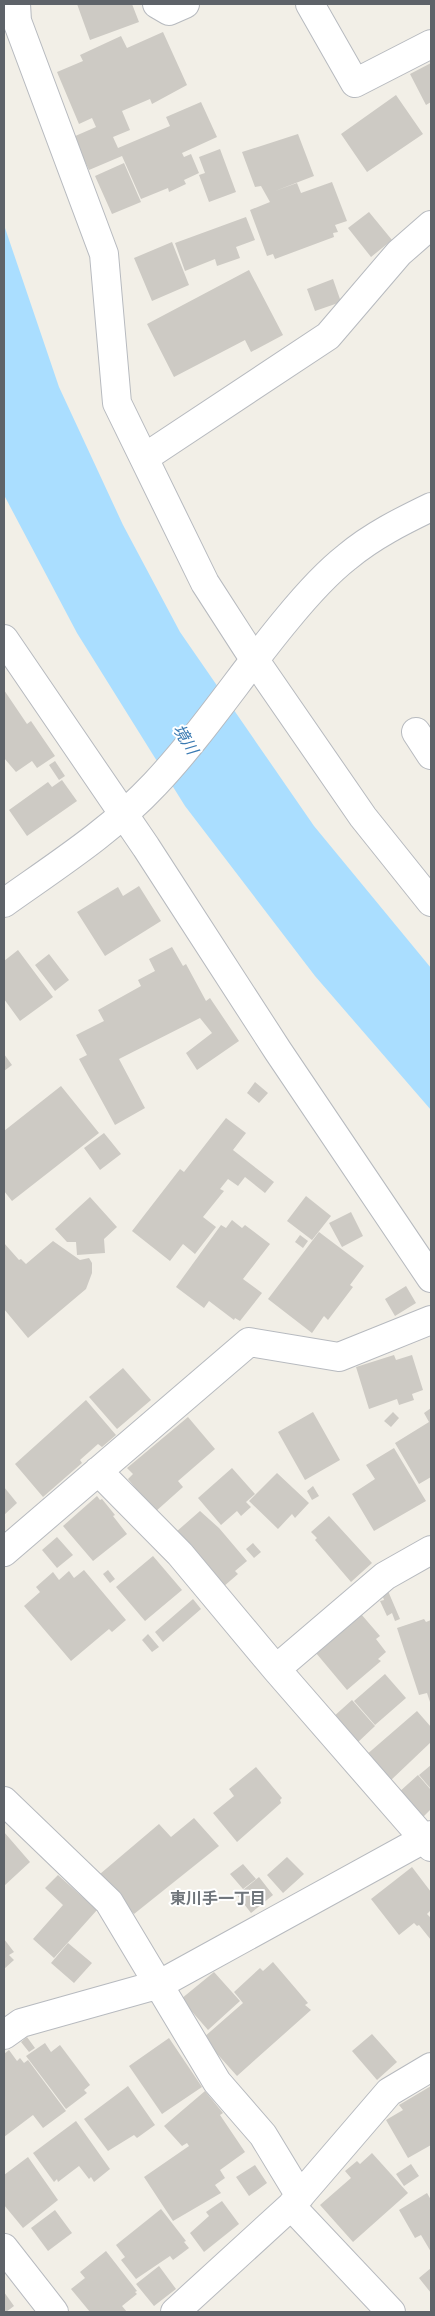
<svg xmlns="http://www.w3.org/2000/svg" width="435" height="2316" font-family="'PT Sans','Noto Sans JP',sans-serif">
	<rect width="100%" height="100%" fill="#f2efe7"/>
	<path fill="#aadeff" d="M4,225L59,387L123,525L180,632L314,826L431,968V1110L315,976L185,806L77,633L4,495Z"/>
	<path fill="#cdcac4" d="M77,4H132L139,22L90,40Z
		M163,32L187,85L152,104L150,99L122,111L130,130L113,137L118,148L170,126L166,117L201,102L217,137L182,153L184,157L191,154L199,173L184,180L186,184L169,192L168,188L141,199L122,156L89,170L73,137L96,127L92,118L79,124L57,72L83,61L80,55L121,36L127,48Z
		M431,63V102L426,105L410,74Z
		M396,95L423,134L367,172L341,134Z
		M298,134L314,176L275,191L297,183L301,193L332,182L347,221L335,225L338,232L333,233L334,237L275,259L273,254L267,256L250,210L270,202L261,186L255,187L242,152Z
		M220,149L236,192L209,202L199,175L205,173L199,157Z
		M124,163L141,202L112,214L95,176Z
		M369,212L392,240L371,257L348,228Z
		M246,217L255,240L236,247L240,258L217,266L215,259L185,271L175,243Z
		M172,242L189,285L152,301L134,258Z
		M249,270L283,335L251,352L245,340L174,377L147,324Z
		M333,279L341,302L315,311L307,289Z
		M4,690L27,724L31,721L55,756L37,768L32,761L16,772L4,758Z
		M55,761L65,776L59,780L49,765Z
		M62,780L77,801L27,836L9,810L48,782L52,787Z
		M139,886L161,921L105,956L77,912L118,887L123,896Z
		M172,947L183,966L186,964L206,1001L210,998L239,1041L197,1070L186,1053L212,1033L200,1018L119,1059L145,1108L115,1125L79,1059L87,1055L76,1035L104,1021L98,1010L141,986L138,980L155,971L149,959Z
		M18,950L53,997L20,1021L4,999V961Z
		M49,954L69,980L55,991L35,965Z
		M4,1054L12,1065L4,1071Z
		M255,1082L268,1093L259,1103L247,1093Z
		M61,1086L99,1133L12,1201L4,1191V1131Z
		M226,1118L246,1133L233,1150L274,1182L265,1193L245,1177L238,1186L228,1179L220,1189L224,1191L203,1217L216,1227L195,1254L183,1244L170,1261L132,1231L180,1169L184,1172Z
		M104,1133L121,1154L100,1170L84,1148Z
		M306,1196L331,1216L312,1240L287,1221Z
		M90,1197L117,1227L104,1239L105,1253L77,1255L76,1242H67L55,1229Z
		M351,1212L363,1236L342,1247L329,1223Z
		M232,1220L242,1228L245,1225L270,1244L243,1279L262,1293L240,1321L235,1318L234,1320L209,1301L204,1308L176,1287L221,1225L226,1228Z
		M319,1232L364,1266L350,1285L353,1287L328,1320L324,1316L312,1333L268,1299Z
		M300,1235L308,1241L303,1248L295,1242Z
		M53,1241L80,1260L89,1258L92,1263V1273L86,1289L28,1338L4,1309V1243L19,1260L21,1259L26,1264Z
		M406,1286L416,1303L395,1316L385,1299Z
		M394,1355L396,1360L412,1355L423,1390L412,1394L414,1400L399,1405L397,1399L369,1409L356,1367Z
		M123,1368L151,1400L117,1429L89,1397Z
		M86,1400L116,1435L102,1447L98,1444L80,1460L82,1463L43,1497L15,1464Z
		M431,1408V1477L419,1484L395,1443L429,1422L424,1413Z
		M313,1412L340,1460L305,1480L278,1432Z
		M393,1412L399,1418L391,1427L384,1421Z
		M188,1417L215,1449L178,1481L183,1487L155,1512L128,1479L133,1474L127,1468Z
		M394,1448L426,1501L374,1531L352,1494L375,1479L366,1465Z
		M232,1468L255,1494L246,1502L251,1507L241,1516L237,1511L221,1525L198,1498Z
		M277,1473L309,1503L295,1518L292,1514L278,1529L249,1501Z
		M313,1486L319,1496L312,1500L307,1491Z
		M4,1487L17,1503L4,1515Z
		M97,1496L100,1500L102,1499L115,1515L113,1516L127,1534L93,1561L63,1526Z
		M200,1511L219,1528L247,1561L235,1571L238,1574L223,1587L176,1532Z
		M329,1516L372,1563L351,1582L315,1540L317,1538L311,1532Z
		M57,1537L73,1555L57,1568L42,1550Z
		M253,1543L261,1552L254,1558L246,1549Z
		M153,1556L182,1590L145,1621L116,1587Z
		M84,1570L126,1620L112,1632L109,1629L71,1661L24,1606L40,1592L36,1587L53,1572L59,1580L69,1571L74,1578Z
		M108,1570L115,1579L110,1583L103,1574Z
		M388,1591L400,1619L395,1621L392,1613L387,1616L380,1601L384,1600L382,1594Z
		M193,1599L201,1609L163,1642L155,1632Z
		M361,1614L380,1636L376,1639L386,1652L378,1659L381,1661L347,1690L316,1653Z
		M424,1619L426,1622L431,1620V1705L427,1693L419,1695L397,1628Z
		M148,1634L159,1647L152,1652L142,1640Z
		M385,1674L406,1698L375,1725L354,1701Z
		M352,1700L375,1726L356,1744L332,1718Z
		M417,1711L431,1727V1742L389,1782L365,1756Z
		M431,1765V1789L419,1775Z
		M256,1767L282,1798L280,1800L281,1803L237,1842L213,1813L234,1796L229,1789Z
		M418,1775L431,1790V1809L421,1819L398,1793Z
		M194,1818L219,1846L134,1914L100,1874L159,1824L171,1837Z
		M4,1832L30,1862L4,1886Z
		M287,1857L304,1874L283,1893L267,1875Z
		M243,1864L256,1879L243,1889L230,1874Z
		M412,1867L431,1892V1910L427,1914L430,1917L431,1916V1940L419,1925L417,1926L414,1923L399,1935L371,1899Z
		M58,1875L97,1910L54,1958L33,1939L63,1905L45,1888Z
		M259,1877L273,1895L251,1913L237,1895Z
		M4,1939L14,1952L9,1955L14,1960L4,1969Z
		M68,1943L92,1963L74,1983L51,1963Z
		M273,1962L308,2003L305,2005L311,2010L237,2076L203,2038L243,2003L234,1992L260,1968L263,1971Z
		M214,1972L240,2001L208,2030L181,1999Z
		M372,2034L397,2062L377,2080L352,2051Z
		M27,2037L35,2048L29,2052L21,2042Z
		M169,2038L202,2087L162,2114L129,2066Z
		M45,2043L51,2052L60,2045L90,2085L84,2090L87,2093L66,2109L26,2056Z
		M9,2050L17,2061L20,2058L24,2063L28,2060L66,2111L43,2128L33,2115L4,2137V2054Z
		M128,2086L155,2125L137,2138L134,2135L108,2151L84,2119Z
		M431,2086V2145L408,2158L386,2120L403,2110L399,2105Z
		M205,2091L223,2113L220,2115L245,2152L220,2170L225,2178L215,2185L221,2193L173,2221L144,2177L189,2146L187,2143L182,2146L164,2126Z
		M76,2121L110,2169L94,2182L91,2177L89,2179L79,2166L58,2182L57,2179L54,2182L33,2153Z
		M372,2153L408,2193L353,2242L320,2205L351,2178L345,2171L357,2161L360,2164Z
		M28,2157L58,2200L23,2228L4,2205V2175Z
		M411,2164L419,2176L404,2186L396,2174Z
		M255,2165L267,2183L249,2196L236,2177Z
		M427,2193L431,2200V2252L421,2235L415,2238L399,2210Z
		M222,2201L239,2224L204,2252L190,2233L209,2216L206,2212Z
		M161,2209L186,2241L184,2242L189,2248L173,2260L170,2256L136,2279L121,2260L125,2257L116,2245Z
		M55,2210L72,2233L48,2251L31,2228Z
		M106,2251L137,2291L135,2292L137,2294L122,2306L127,2312H90L71,2289L85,2278L80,2272Z
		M159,2266L176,2289L154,2306L136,2284Z
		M431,2268V2293L419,2278Z
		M4,2292L14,2306L6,2312H4Z"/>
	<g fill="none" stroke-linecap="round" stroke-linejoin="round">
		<g stroke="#b7babf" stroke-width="30">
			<path id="minor" d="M16,4L17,21L104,254L117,403L205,583L254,659L363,817L431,902
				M157,4L169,11L185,4
				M310,4L355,83L431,44
				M144,458L328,336L399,253L431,225
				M4,639L146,847L278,1051L431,1278
				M416,732L431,755
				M98,1471L180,1554L276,1669L385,1576L431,1550
				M4,1552L249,1342L339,1357L431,1320
				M276,1669L431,1847
				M4,1801L109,1902L217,2082L263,2135L300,2196
				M4,2035L21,2023L160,1984L431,1835
				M291,2206L391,2312
				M4,2248L54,2312
				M175,2312L291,2206L389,2092L431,2067"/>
		</g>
		<g stroke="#b7babf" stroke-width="30">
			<path id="tertiary" d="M4,903C56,866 111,831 155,784C203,733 242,673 287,619C305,597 324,575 347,557C372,536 402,521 431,507"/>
		</g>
		<use href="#minor" stroke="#fff" stroke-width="28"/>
		<use href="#tertiary" stroke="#fff" stroke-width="28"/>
	</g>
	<g text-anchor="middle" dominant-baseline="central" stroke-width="4" stroke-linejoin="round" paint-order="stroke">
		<g font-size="16" font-style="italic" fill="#3a7ab2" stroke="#fff">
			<text transform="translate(186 739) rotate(59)">境川</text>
		</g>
		<g font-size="16" font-weight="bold" fill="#6f757b" stroke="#fff">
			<text x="218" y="1898">東川手一丁目</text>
		</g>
	</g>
	<rect width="435" height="2316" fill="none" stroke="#5e6369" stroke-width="10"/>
</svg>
